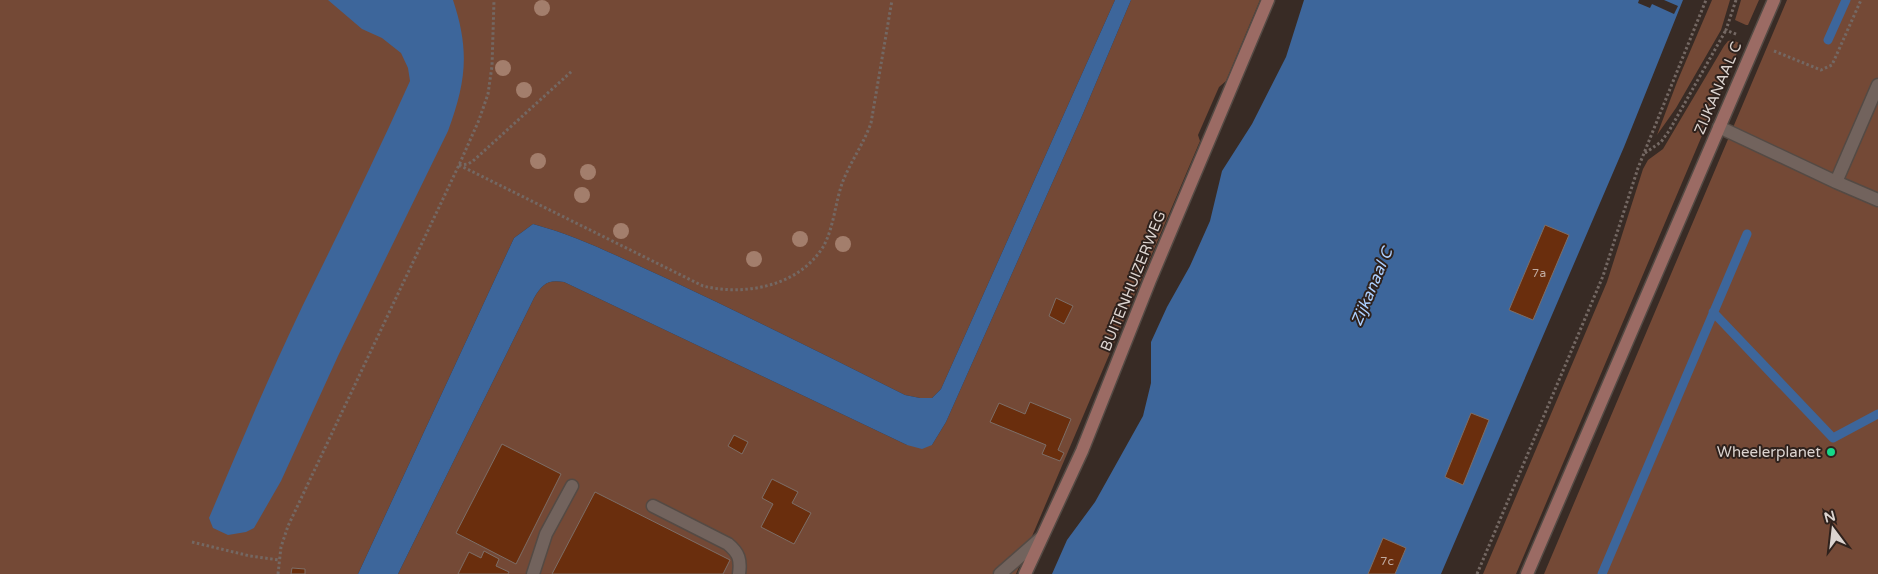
<svg xmlns="http://www.w3.org/2000/svg" width="1878" height="574" font-family="'Varela Round',sans-serif">
	<rect width="100%" height="100%" fill="#382b25"/>
	<path fill="#744936" d="M0,0H1115L941,389L932,398H920L905,395C827,356 749,317 670,280C625,260 581,237 533,224L514,238L358,574H0Z
		M1131,0H1260L1226,81L1219,87L1198,135L1200,141L1016,574H398L534,298C542,284 548,279 564,282L907,445H932L946,422L1082,116Z
		M1712,0H1730L1721,30L1676,108L1657,135L1677,82Z
		M1741,0H1759L1748,25H1746L1735,20Z
		M1787,0H1878V574H1544Z
		M1733,40L1739,43L1740,46L1516,574H1483L1607,282L1643,169L1648,160L1663,149L1724,46L1728,41Z"/>
	<path fill="#3d669b" d="M328,0H453C470,51 466,82 448,131L338,356L281,481L254,528L246,532L228,535L213,528L209,518C239,447 269,376 302,307C339,232 376,157 410,81L408,68L401,53L382,38L362,29Z
		M1115,0H1131L1082,116L946,422L932,445L922,449L907,445L564,282C548,279 542,284 534,298L398,574H358L514,238L533,224C581,237 625,260 670,280C749,317 827,356 905,395L920,398H932L941,389Z
		M1304,0H1683L1624,147L1441,574H1052L1067,540L1095,502L1143,416L1151,383V342L1167,307L1190,266L1210,221L1222,171L1252,124L1286,57Z"/>
	<path fill="#382b25" d="M1639,0H1664L1678,6L1674,14L1652,4L1650,8L1638,3Z"/>
	<g fill="none" stroke-linecap="round" stroke-linejoin="round">
		<path stroke="#3d669b" stroke-width="9" d="M1828,40L1846,0
			M1713,312L1833,438L1878,414
			M1602,574L1747,234"/>
	</g>
	<path fill="#6a2e0d" stroke="#7d6e67" d="M1545,225L1569,235L1533,320L1509,310Z
		M1056,298L1073,306L1064,324L1049,316Z
		M1030,402L1071,419L1058,450L1064,453L1060,461L1042,454L1046,445L990,422L999,403L1025,414Z
		M1471,413L1489,420L1463,485L1445,477Z
		M734,435L748,442L742,454L728,446Z
		M502,444L561,474L516,564L456,533Z
		M772,479L798,492L792,503L811,513L794,544L761,527L773,504L762,498Z
		M595,492L730,560L723,574H552Z
		M1383,538L1406,548L1395,574H1368Z
		M484,551L499,559L496,566L509,572L508,574H458L469,552L481,558Z
		M292,568L305,569V574H291Z"/>
	<g fill="none" stroke-linecap="round" stroke-linejoin="round">
		<g stroke="#544a44" stroke-width="15">
			<path id="lane" d="M1878,85L1836,182L1878,200
				M1719,127L1836,182
				M653,506L728,544C739,553 741,560 739,574
				M533,574L546,534L572,486
				M1000,574L1041,538"/>
		</g>
		<g stroke="#544a44" stroke-width="15">
			<path id="secondary" d="M1025,574L1082,451L1150,280L1268,0
				M1527,574L1774,0"/>
		</g>
		<path stroke="#746863" stroke-width="3" stroke-dasharray="2.5 2.5" stroke-linecap="butt" d="M1736,0L1726,30L1738,35
			M1774,51L1821,70L1832,65L1861,0
			M1645,153L1661,142L1669,131L1726,30
			M459,165L703,286C744,296 798,287 823,247C834,228 835,202 843,181C851,161 864,143 871,123L892,0
			M459,165L468,164L473,161L572,71
			M192,542L250,556L279,560
			M278,574L281,547L288,526L459,165L479,120L488,94L492,66L494,0
			M1477,574L1603,276L1638,168L1706,0"/>
		<use href="#lane" stroke="#72635d" stroke-width="12"/>
		<use href="#secondary" stroke="#9b6b64" stroke-width="12"/>
	</g>
	<g fill="#a37e6c">
		<circle cx="542" cy="8" r="8"/>
		<circle cx="503" cy="68" r="8"/>
		<circle cx="524" cy="90" r="8"/>
		<circle cx="538" cy="161" r="8"/>
		<circle cx="588" cy="172" r="8"/>
		<circle cx="582" cy="195" r="8"/>
		<circle cx="621" cy="231" r="8"/>
		<circle cx="800" cy="239" r="8"/>
		<circle cx="843" cy="244" r="8"/>
		<circle cx="754" cy="259" r="8"/>
	</g>
	<circle fill="#15d989" stroke="#2e211c" stroke-width="2" cx="1831" cy="452" r="5"/>
	<g text-anchor="middle" dominant-baseline="central" stroke-width="4" stroke-linejoin="round" paint-order="stroke">
		<g font-size="12" fill="#c0aa9f">
			<text x="1539" y="273">7a</text>
			<text x="1387" y="561">7c</text>
		</g>
		<g font-size="15" fill="#dcd4d0" stroke="#2e211c">
			<text transform="translate(1718 88) rotate(-67)">ZIJKANAAL C</text>
			<text transform="translate(1133 281) rotate(-68)">BUITENHUIZERWEG</text>
		</g>
		<g font-size="15" fill="#dcd4d0" stroke="#2e211c" text-anchor="end">
			<text x="1821" y="452">Wheelerplanet</text>
		</g>
		<g font-size="16" font-style="italic" fill="#add0ff" stroke="#2e211c">
			<text transform="translate(1372 287) rotate(-67)">Zijkanaal C</text>
		</g>
	</g>
	<g transform="translate(1833 529) rotate(345)" stroke="#2e211c" stroke-width="4" paint-order="stroke">
	<path d="M0-4L9 19L0 12L-9 19Z" fill="#dcd4d0"/>
	<text y="-8" font-size="14" font-weight="bold" text-anchor="middle" fill="#dcd4d0">N</text>
	</g>
</svg>
